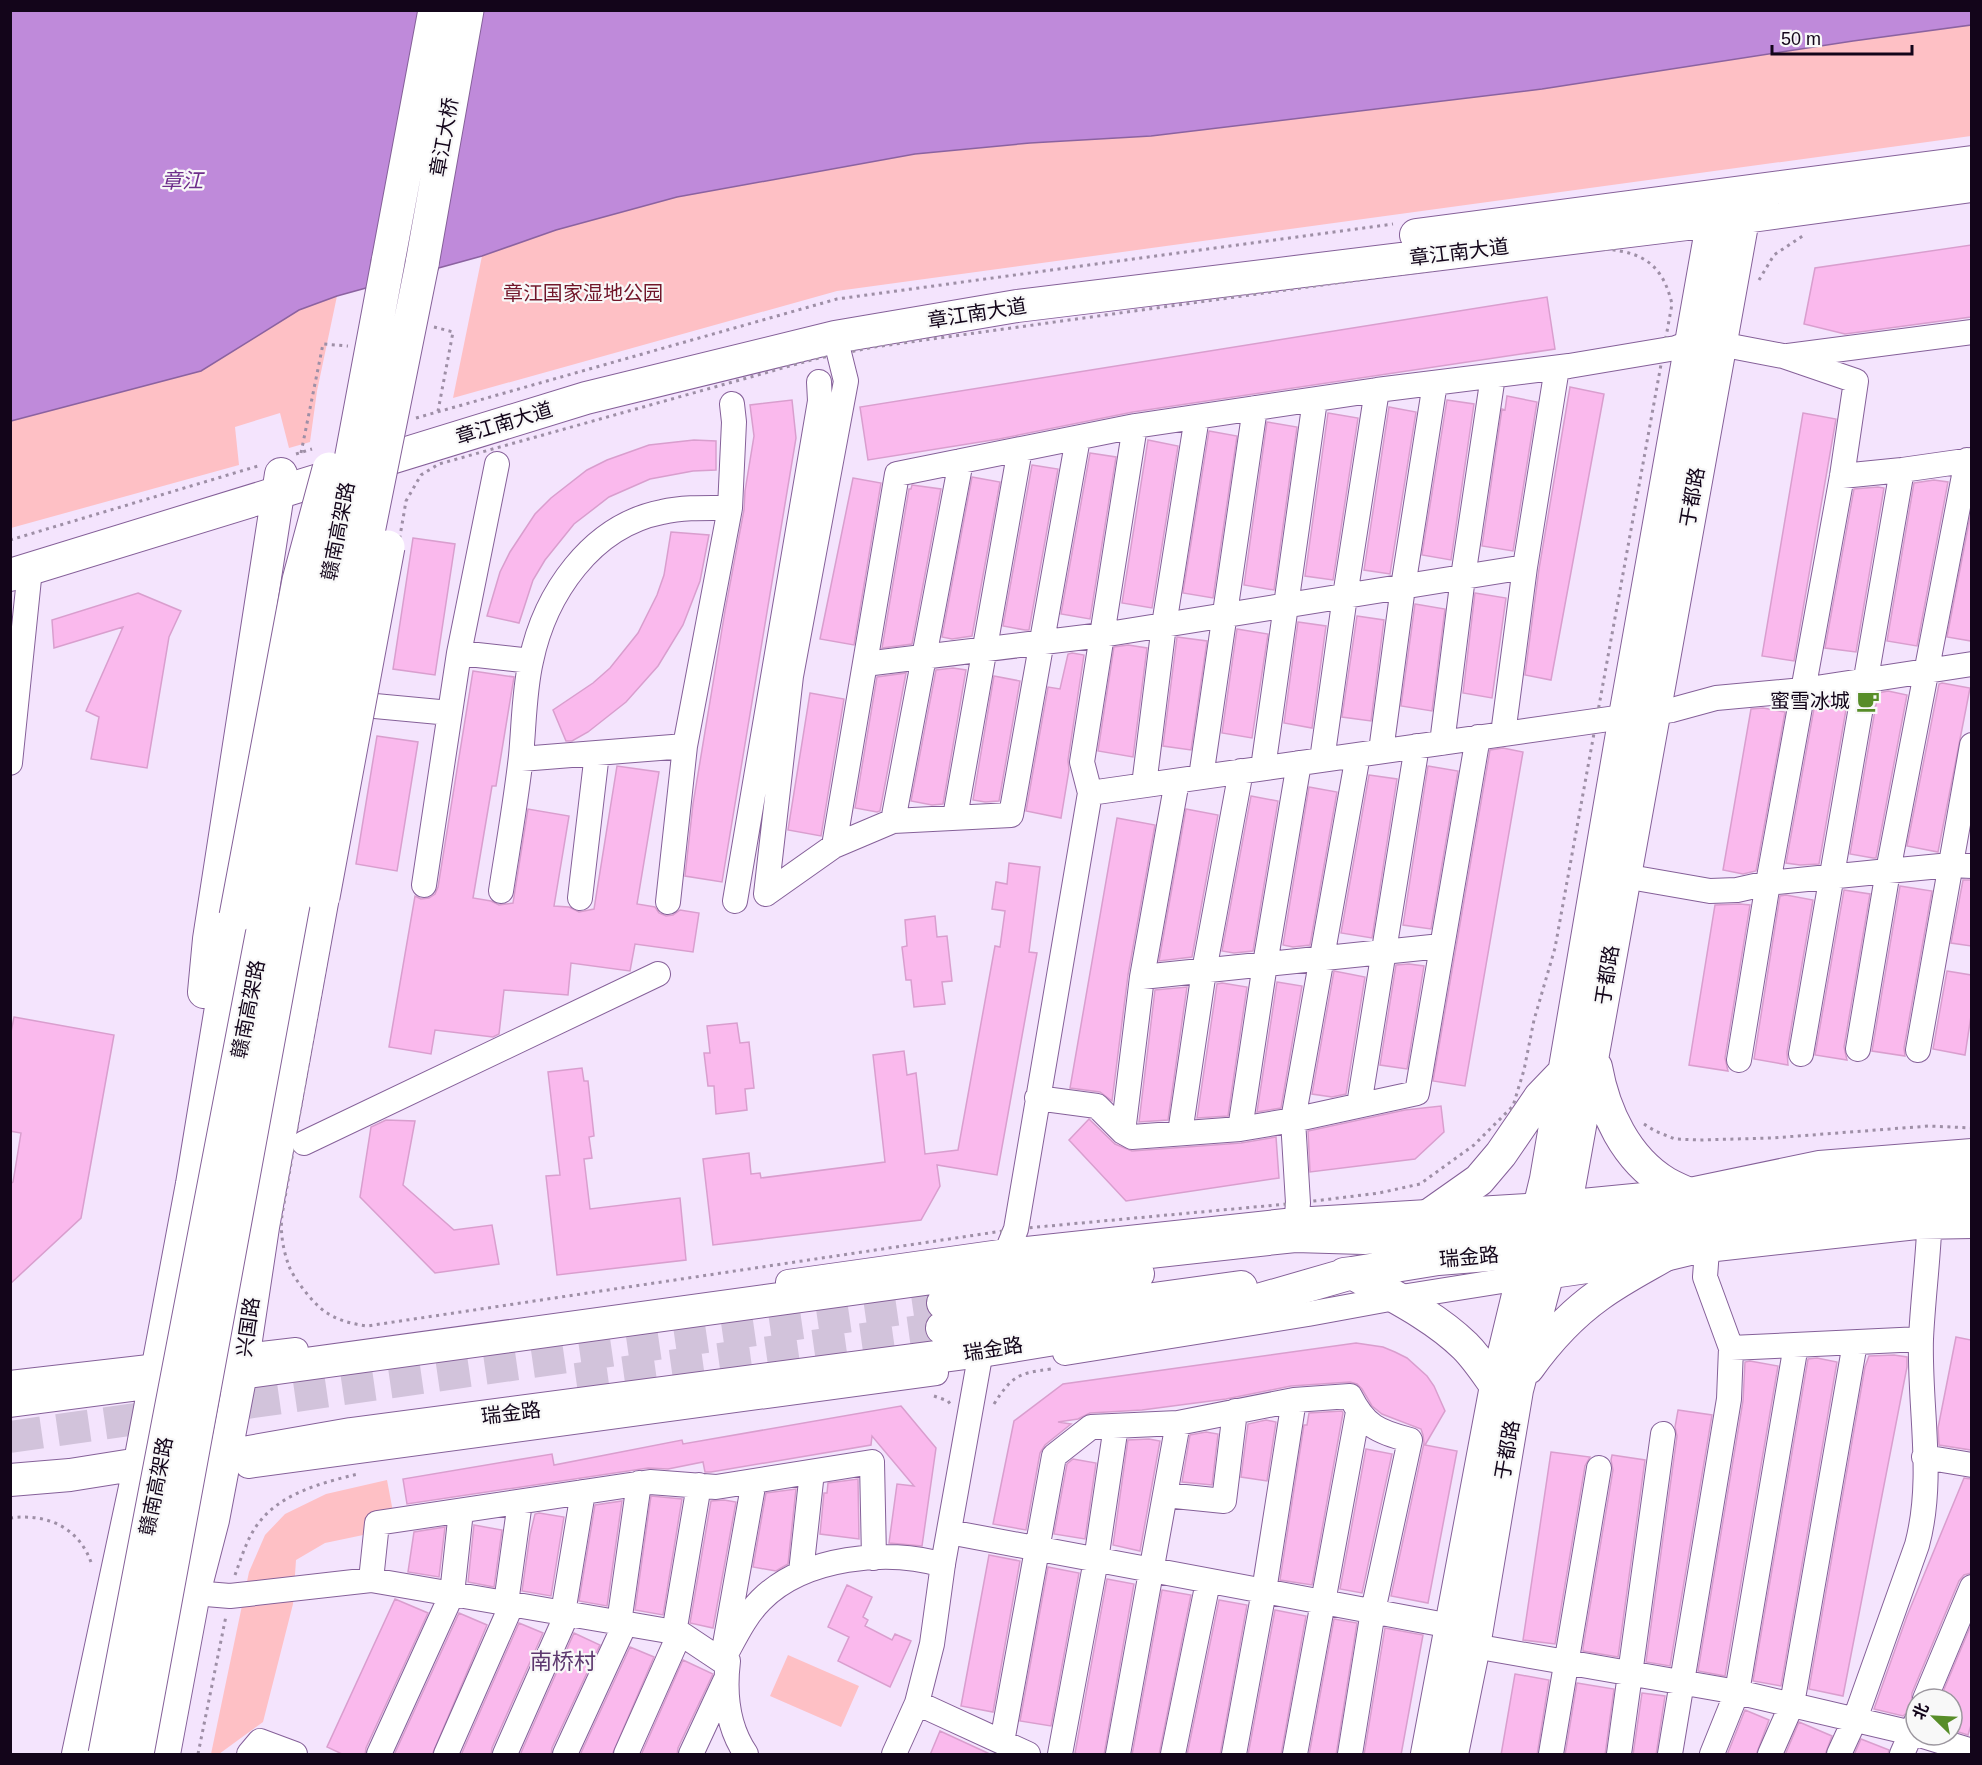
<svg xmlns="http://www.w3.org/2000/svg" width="1982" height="1765" font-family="Helvetica,'Noto Sans SC',sans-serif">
	<rect width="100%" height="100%" fill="#f4e4fd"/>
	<path fill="#fec0c5" d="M1971,25V136L837,291L453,398L482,256L556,230L677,197L915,154L1030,143L1151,136L1542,89L1853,41Z
		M337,296L317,391L310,442L289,448L280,413L235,427L239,465L11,528V421L201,371L299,310Z
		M387,1480L393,1512L368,1534L325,1543L296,1560L293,1604L263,1722L219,1754H211L249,1572L265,1535L285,1514L326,1494Z
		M788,1655L859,1686L841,1727L770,1696Z"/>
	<path fill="#bf8ada" stroke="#8b62a0" stroke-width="1.5" d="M11,11H1971V25L1853,41L1542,89L1151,136L1030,143L915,154L677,197L556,230L482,256L337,296L299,310L201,371L11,421Z"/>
	<path fill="#fab9ed" stroke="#d99ece" stroke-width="1.5" d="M1971,245V317L1845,334L1804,324L1815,268Z
		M1547,297L1555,349L1133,412L999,439L868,460L860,407Z
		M1570,387L1604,394L1551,680L1525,675L1539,569Z
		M1507,396L1537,402L1513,551L1482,546L1502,409L1505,410Z
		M792,400L796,438L722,882L685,876L693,804L725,611L744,510L745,491L754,436L750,405Z
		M1447,400L1474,404L1451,560L1422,555Z
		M1389,407L1416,412L1390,574L1364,570Z
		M1328,413L1358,418L1333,580L1305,576Z
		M1803,413L1836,419L1794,661L1762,656Z
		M1267,422L1297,427L1274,590L1244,585Z
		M1209,431L1237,436L1213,598L1183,593Z
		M694,440L716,441V470L693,471L650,479L609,497L574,524L545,560L533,580L519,623L487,616L500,572L510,552L535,514L551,498L587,470L607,460L649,445Z
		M1148,440L1178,446L1152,608L1122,603Z
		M1090,453L1116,457L1090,619L1061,614Z
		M1032,465L1058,469L1029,630H1025L1003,626Z
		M972,477L1000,482L972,636L952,639L942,637Z
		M853,478L881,483L854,645L820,639Z
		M1934,480L1948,482L1917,646L1887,641L1914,483Z
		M912,485L941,489L912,644L882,648L909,489H911Z
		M1878,487L1884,488L1856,652L1825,648L1854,489Z
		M1971,512V641L1947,637Z
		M671,532L709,535L700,581L683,625L658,666L626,702L588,732L572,741H566L553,710L593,683L610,668L638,633L657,595L664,575Z
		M413,538L455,544L435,675L393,669Z
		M138,593L181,611L169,637L147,768L91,759L99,717L86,711L123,627L54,648L52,620Z
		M1475,593L1506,598L1492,698L1463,693Z
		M1415,604L1445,609L1432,711L1401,706Z
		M1357,616L1384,620L1371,721L1342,717Z
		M1298,622L1326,626L1312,728L1284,723Z
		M1237,629L1268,634L1252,738L1222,733Z
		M1177,637L1207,641L1191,750L1163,746Z
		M1128,645L1147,648L1133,757L1098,751L1114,647Z
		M1072,653L1084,655L1068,760L1069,770L1061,818L1026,811L1048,687L1060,689L1068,654Z
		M953,668L966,670L943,804L932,805L911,801L936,670Z
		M473,671L514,677L496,786H492L473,898L491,901L499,905L513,903L528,809L569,816L554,906L569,907L579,912L594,909L617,766L659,772L637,904L655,907L659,913L666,916L673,915L680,910L699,913L693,952L635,944L630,971L571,963L568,995L504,990L499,1034L493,1037L435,1030L431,1054L389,1047L415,896L421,899L429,898L435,894L438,887Z
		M906,673L880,811L877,812L855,808L877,677Z
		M994,676L1020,681L999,801L985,802L973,800Z
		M1942,683L1970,688L1938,852L1907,846L1939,684Z
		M1888,691L1907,695L1876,858H1873L1850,854L1878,693Z
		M810,693L844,699L821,836L788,830Z
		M1828,701L1847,704L1819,864L1800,865L1786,863L1815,703Z
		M1763,708L1785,712L1756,871L1743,874L1723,870L1751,709Z
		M377,736L418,742L397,871L356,864Z
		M1503,748L1523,752L1465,1086L1433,1081L1490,750Z
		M1428,766L1458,771L1431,929L1403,925Z
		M1369,775L1397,779L1372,938L1341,933Z
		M1309,787L1337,792L1310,945L1293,947L1283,945Z
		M1251,796L1278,801L1253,951L1234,953L1222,951Z
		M1186,809L1218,815L1192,957L1159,961Z
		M1117,818L1155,825L1128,975L1112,1101L1100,1092L1070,1088Z
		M1009,863L1040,867L1029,952L1037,953L997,1175L937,1165L940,1186L921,1220L713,1245L703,1159L749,1153L751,1174L760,1173L761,1178L885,1162L873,1055L904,1051L907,1075L916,1073L925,1154L958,1150L995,946L1000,947L1005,911L992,909L996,882L1007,884Z
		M1963,880H1971V946L1951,943Z
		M1900,886L1932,891L1904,1048L1905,1056L1872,1051Z
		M1844,890L1870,894L1844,1047L1847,1060L1815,1055Z
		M1786,895L1813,900L1787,1052L1788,1065L1754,1059L1780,896Z
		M1740,904L1750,905L1725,1058L1728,1071L1689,1065L1715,905Z
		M935,916L937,937L947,936L952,981L942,982L945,1004L914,1007L911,980H906L902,947L907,946L905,920Z
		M1409,964L1424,966L1407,1069L1380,1065L1396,965Z
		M1334,971L1365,977L1346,1094L1332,1097L1312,1094Z
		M1947,971L1971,975V1016L1965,1055L1933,1049Z
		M1277,982L1302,986L1281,1108L1257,1112Z
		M1222,983L1247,987L1228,1116L1197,1118L1217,984Z
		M1187,987L1168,1120L1139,1122L1155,990Z
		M14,1017L114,1035L81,1218L10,1284V1184L13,1182L21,1133L10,1131V1037Z
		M737,1023L740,1043L749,1042L754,1088L745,1089L747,1110L716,1114L714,1086H708L704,1053H710L707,1026Z
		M582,1068L584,1081H588L594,1136L589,1137L592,1158L584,1159L590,1209L680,1198L686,1260L557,1275L546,1176L560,1175L548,1072Z
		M1441,1106L1444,1132L1415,1159L1310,1172L1308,1131L1405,1110Z
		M1089,1119L1115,1144L1132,1151L1241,1143L1276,1137L1279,1178L1126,1201L1069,1140Z
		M386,1120L415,1121L403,1185L454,1230L492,1225L499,1264L435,1273L360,1197L371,1127Z
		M1956,1337L1971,1340V1450L1939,1445L1938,1428Z
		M1356,1343L1383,1347L1395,1352L1407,1358L1427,1376L1434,1386L1445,1411L1425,1445L1457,1451L1428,1603L1391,1596L1424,1443L1423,1435L1421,1429L1382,1414L1372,1406L1362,1389L1357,1384L1350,1382L1291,1386L1226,1399L1142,1410L1090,1413L1078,1419L1058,1422L1071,1424L1045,1445L1040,1453L1026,1530L993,1524L1014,1421L1063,1384Z
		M1894,1355L1907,1357V1367L1843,1696L1809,1689L1865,1367L1869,1356Z
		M1817,1358L1837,1362L1781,1686L1753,1681L1808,1359Z
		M1750,1361L1778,1366L1725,1676L1698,1671L1743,1401L1745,1362Z
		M901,1406L936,1448L922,1546L889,1543L897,1484L914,1486L872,1436L871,1445L711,1472H705L703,1462L668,1469L648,1468L407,1504L403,1479L552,1454L554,1465L682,1440L683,1444Z
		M1678,1410L1712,1415L1670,1666L1646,1662L1677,1436L1675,1427Z
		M1342,1411L1343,1413L1312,1585L1280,1580L1304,1425H1307L1309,1413Z
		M1266,1420L1276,1422L1267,1481L1241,1477L1248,1424Z
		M1206,1432L1218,1434L1212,1485L1182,1482L1190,1435Z
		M1149,1439L1160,1441L1140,1551L1113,1545L1128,1440Z
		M1366,1449L1392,1454L1362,1593L1340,1589Z
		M1551,1452L1590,1457L1585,1466L1555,1644L1523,1640Z
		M1612,1455L1645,1460L1618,1657L1583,1651V1648L1613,1470L1611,1460Z
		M1073,1459L1096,1463L1085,1539L1054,1534L1067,1464Z
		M1964,1478L1971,1479V1573L1964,1575L1959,1581L1912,1693L1911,1709L1903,1716L1874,1709L1907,1616Z
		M858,1479L859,1539L820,1534L824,1493H827L828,1483Z
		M796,1489L788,1564L776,1571L753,1567L766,1493Z
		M651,1496L682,1499L663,1615L635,1610Z
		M724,1500L736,1502L713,1628L690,1623L711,1501Z
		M622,1501L607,1606L579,1601L595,1505Z
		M539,1513L564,1517L551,1596L522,1591L530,1535L535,1514Z
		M474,1525L502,1530L494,1587L468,1582Z
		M445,1527L439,1577L408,1572L414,1532Z
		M989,1555L1020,1561L993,1712L961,1706Z
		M1048,1567L1079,1573L1051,1726L1020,1721Z
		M1107,1579L1134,1584L1104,1755H1080L1075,1753Z
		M847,1585L872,1597L863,1617L868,1620L865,1626L892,1640L895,1634L911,1641L890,1687L838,1661L849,1637L828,1627Z
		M1162,1590L1191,1595L1159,1755H1132Z
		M395,1599L428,1613L366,1748L365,1755H344L327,1747Z
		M1219,1600L1247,1605L1220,1755H1187Z
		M1275,1610L1306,1616L1281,1755H1248Z
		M459,1613L487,1625L432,1755H394Z
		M1334,1619L1357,1623L1336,1755H1309Z
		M519,1623L543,1633L492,1748L491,1755H461Z
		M1971,1625V1725L1968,1735L1952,1730V1699H1940Z
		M1385,1628L1423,1635L1401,1755H1364Z
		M574,1633L600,1645L552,1748L551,1755H520Z
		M630,1647L654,1657L612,1755H580Z
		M683,1660L713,1674L678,1748L677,1755H641Z
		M1515,1674L1549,1680L1537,1755H1501Z
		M1577,1683L1614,1689L1605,1755H1565Z
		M1642,1693L1665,1696L1656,1755H1633Z
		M1745,1710L1769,1720L1756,1755H1727Z
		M1799,1722L1832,1736L1825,1755H1785Z
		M940,1731L992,1755H930Z
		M1861,1739L1889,1750L1888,1755H1854Z"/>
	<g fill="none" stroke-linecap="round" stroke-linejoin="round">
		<path stroke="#d2c3db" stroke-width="32" stroke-dasharray="32 16" stroke-linecap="butt" d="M576,1379L942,1328
			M10,1437L943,1303"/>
		<g stroke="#856099" stroke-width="26">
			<path id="minor" d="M1720,344L1783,356L1856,381L1842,476L1768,883L1739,1060
				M1788,356L1972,332
				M1842,476L1902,470L1972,460
				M459,653L531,661
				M865,664L1102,635L1525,567
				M375,706L450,713
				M1503,734L1525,567L1557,368
				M1442,743L1463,577L1493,376
				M1381,751L1403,587L1435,383
				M521,759L685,746
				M1322,760L1345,596L1377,390
				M10,763L30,569
				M1263,768L1315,400
				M1201,777L1255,408
				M1144,785L1164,625L1197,417
				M1090,793L1082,762L1135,426
				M955,817L1020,449
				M893,821L961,461
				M834,846L897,474L1135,426L1377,390L1569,366L1676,348L1692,342
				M1624,876L1710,891L1737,890L1768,883L1888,871L1951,865L1972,866
				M424,885L459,653L497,464
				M501,891C508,846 516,801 521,756C524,725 524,691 531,661C545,594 591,526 662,512C684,507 707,508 730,508
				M766,894L834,846L893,821L1011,815L1078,438
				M766,894L791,676L846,381L835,337
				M580,898L597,753
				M735,901L820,401L819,382
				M668,902L685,746L730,508L734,422L732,404
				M1142,977L1441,946
				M1858,1049L1888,871L1967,460
				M1918,1050L1972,745
				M1801,1054L1902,470
				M1037,1098L1097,1106L1123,1132L1132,1137L1240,1129L1293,1120L1417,1093L1478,737
				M1359,1105L1417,746
				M1240,1129L1265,964L1299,763
				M1123,1132L1142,977L1177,781
				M1180,1133L1204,971L1241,771
				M304,1143L658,974
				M1295,1235L1298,1203L1293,1120L1358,755
				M1005,1266L1007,1251L1016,1229L1090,793L1672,710L1716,698L1803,690L1972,664
				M788,1282L1007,1251L1295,1220L1541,1205L1685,1191L1819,1163L1972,1151
				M1731,1348L1921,1339
				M1065,1353L1308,1314L1395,1298L1521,1278L1545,1277L1657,1261L1698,1251L1917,1227L1972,1226
				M10,1383L296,1350
				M1924,1457L1972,1465
				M248,1466L936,1373
				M1165,1495L1224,1501L1235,1411
				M949,1532L1451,1626
				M801,1572L812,1472
				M371,1580L377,1523L650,1482L716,1487L872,1462L874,1558
				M194,1593L230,1596L371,1580L680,1633L722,1661L754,1481
				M506,1603L520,1502
				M563,1613L583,1492
				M619,1623L639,1483
				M674,1633L699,1485
				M1474,1646L1737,1692L1916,1734
				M1925,1699L1972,1587
				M917,1703L1028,1754
				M1920,1735L1972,1751
				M1002,1742L1054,1456L1091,1427L1178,1423L1294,1400L1350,1396C1365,1426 1378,1432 1410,1440L1373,1611L1350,1754
				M249,1754L260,1741L295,1754
				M379,1754L452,1594L461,1511
				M446,1754L512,1604
				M505,1754L567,1614
				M565,1754L625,1624
				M626,1754L680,1633
				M691,1754L725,1681
				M746,1754C727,1726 724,1694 728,1661H722C734,1640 744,1617 761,1600C804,1557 887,1548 943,1565
				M894,1754L917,1703L932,1644L943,1564L981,1351
				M1060,1754L1096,1560L1116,1426
				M1118,1754L1178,1423
				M1173,1754L1208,1582
				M1234,1754L1264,1591L1294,1400
				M1295,1754L1358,1412
				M1551,1754L1599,1468
				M1619,1754L1663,1434
				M1670,1754L1729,1399L1731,1348L1705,1277L1707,1250L1703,1236
				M1712,1754L1737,1692L1796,1345
				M1770,1754L1792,1704L1855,1343
				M1839,1754L1855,1719L1917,1545C1935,1478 1919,1407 1921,1339C1923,1296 1929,1254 1930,1211
				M1902,1754L1916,1722"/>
		</g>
		<g stroke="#856099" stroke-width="34">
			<path id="major" d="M1416,235L1972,162
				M10,575L586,398L835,337L1017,306L1744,217L1972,186
				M204,992L209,939L281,474
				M1596,1067C1604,1112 1626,1159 1666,1183C1680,1191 1697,1197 1713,1204
				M1402,1227L1418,1223L1479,1180L1501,1154L1540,1097L1565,1071
				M1344,1274L1352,1273C1391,1295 1433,1315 1465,1346C1477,1358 1486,1372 1496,1386
				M943,1303L1138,1274
				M942,1328L1241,1287
				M1528,1368C1548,1340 1571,1315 1599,1295C1629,1273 1664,1258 1694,1237
				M10,1401L155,1382L241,1373L1005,1268L1295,1236L1364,1238L1562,1221L1716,1205L1804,1188L1916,1175L1972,1176
				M10,1480L70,1475L139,1464L226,1456L351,1434L981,1351L1213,1313L1352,1273L1438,1259L1602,1246L1808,1214L1920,1203L1972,1205
				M78,1754L137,1478L192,1184L236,916
				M164,1754L194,1593L213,1520L241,1373L263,1227L323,897
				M1427,1754L1496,1386L1546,1179L1625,716L1716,202
				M1452,1754L1474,1646L1517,1390L1566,1204L1747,197"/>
		</g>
		<g stroke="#856099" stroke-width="35">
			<path id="highway" d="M388,262L435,10
				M422,264L467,10"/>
		</g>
		<path stroke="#9e8fa6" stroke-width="3" stroke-dasharray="3 4.5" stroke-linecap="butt" d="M1590,248C1635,250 1661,257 1672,304L1555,948L1534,1020L1524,1070L1513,1106L1474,1145L1420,1184L1379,1193L1298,1203L1016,1229L367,1326C353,1324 340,1321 327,1313C316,1307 293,1278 289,1266C283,1250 280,1232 282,1215L404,513L406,501L421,475L439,464L815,359L874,347Z
			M1759,280L1774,255L1804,235
			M434,327L453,332L438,411
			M416,418L837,299L1393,224
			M301,453L323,344L348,346
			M296,454L312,449
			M10,540L258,466
			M1644,1124L1655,1131L1675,1139L1699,1140L1772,1138L1929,1126L1972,1128
			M934,1396L948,1401L951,1405
			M994,1404C1012,1376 1018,1373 1051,1369
			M10,1518C48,1513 80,1528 92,1565
			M235,1575C242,1556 248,1535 261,1520C284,1492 325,1482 358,1474
			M198,1754L226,1616"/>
		<use href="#minor" stroke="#fff" stroke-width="24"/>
		<use href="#major" stroke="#fff" stroke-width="32"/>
		<use href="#highway" stroke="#fff" stroke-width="33"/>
		<g stroke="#856099" stroke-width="35" stroke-linecap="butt">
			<path id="highway-bridge" d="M323,897L388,547
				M236,916L299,580L329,469
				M105,1754L268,904L388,262
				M137,1754L292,910L422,264"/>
		</g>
		<use href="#highway-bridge" stroke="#fff" stroke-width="33"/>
	</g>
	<defs>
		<g id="cafe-bare" transform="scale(1.8)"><path d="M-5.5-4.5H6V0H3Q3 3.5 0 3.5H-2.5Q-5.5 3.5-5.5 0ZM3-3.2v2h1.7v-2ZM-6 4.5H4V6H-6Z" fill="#578d28" stroke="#f8f8f8" stroke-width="2.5" paint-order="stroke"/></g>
	</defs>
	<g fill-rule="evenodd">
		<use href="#cafe-bare" x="1868" y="701"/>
	</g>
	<g text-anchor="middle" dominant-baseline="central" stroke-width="4.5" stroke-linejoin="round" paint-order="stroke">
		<g font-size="20" fill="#13051a" stroke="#f8f8f8">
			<text transform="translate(444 137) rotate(-80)">章江大桥</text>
			<text transform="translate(1459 252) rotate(-7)">章江南大道</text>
			<text transform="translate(977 313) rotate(-9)">章江南大道</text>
			<text transform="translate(504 423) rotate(-17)">章江南大道</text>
			<text transform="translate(1692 497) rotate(-80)">于都路</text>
			<text transform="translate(338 531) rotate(-79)">赣南高架路</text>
			<text transform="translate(1607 975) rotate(-81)">于都路</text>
			<text transform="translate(248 1009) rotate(-79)">赣南高架路</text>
			<text transform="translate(1469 1257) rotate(-5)">瑞金路</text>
			<text transform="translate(248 1327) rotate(-82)">兴国路</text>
			<text transform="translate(993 1349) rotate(-9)">瑞金路</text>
			<text transform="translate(511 1413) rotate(-7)">瑞金路</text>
			<text transform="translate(1507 1450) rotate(-80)">于都路</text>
			<text transform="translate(156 1486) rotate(-79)">赣南高架路</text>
		</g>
		<g font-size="20" fill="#71162a" stroke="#f8f8f8">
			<text x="583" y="293">章江国家湿地公园</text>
		</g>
		<g font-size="20" fill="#13051a" stroke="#f8f8f8" text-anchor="end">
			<text x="1850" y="701">蜜雪冰城</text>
		</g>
		<g font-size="21" font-style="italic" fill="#6e2d8b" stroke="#f8f8f8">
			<text x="182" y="180">章江</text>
		</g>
		<g font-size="22" fill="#5c386e" stroke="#f8f8f8">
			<text x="563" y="1661">南桥村</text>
		</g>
	</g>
	<rect width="1982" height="1765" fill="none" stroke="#13051a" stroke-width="24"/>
	<g transform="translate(1934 1717) rotate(294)"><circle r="28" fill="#f8f8f8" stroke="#9c979f" stroke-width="1.5"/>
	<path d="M0-4.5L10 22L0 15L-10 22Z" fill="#578d28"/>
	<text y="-9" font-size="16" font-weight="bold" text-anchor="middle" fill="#13051a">北</text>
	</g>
	<path d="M1772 45v9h140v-9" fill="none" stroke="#13051a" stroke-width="3"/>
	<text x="1781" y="45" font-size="18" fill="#13051a" stroke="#f8f8f8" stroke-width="4.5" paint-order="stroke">50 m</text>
</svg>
